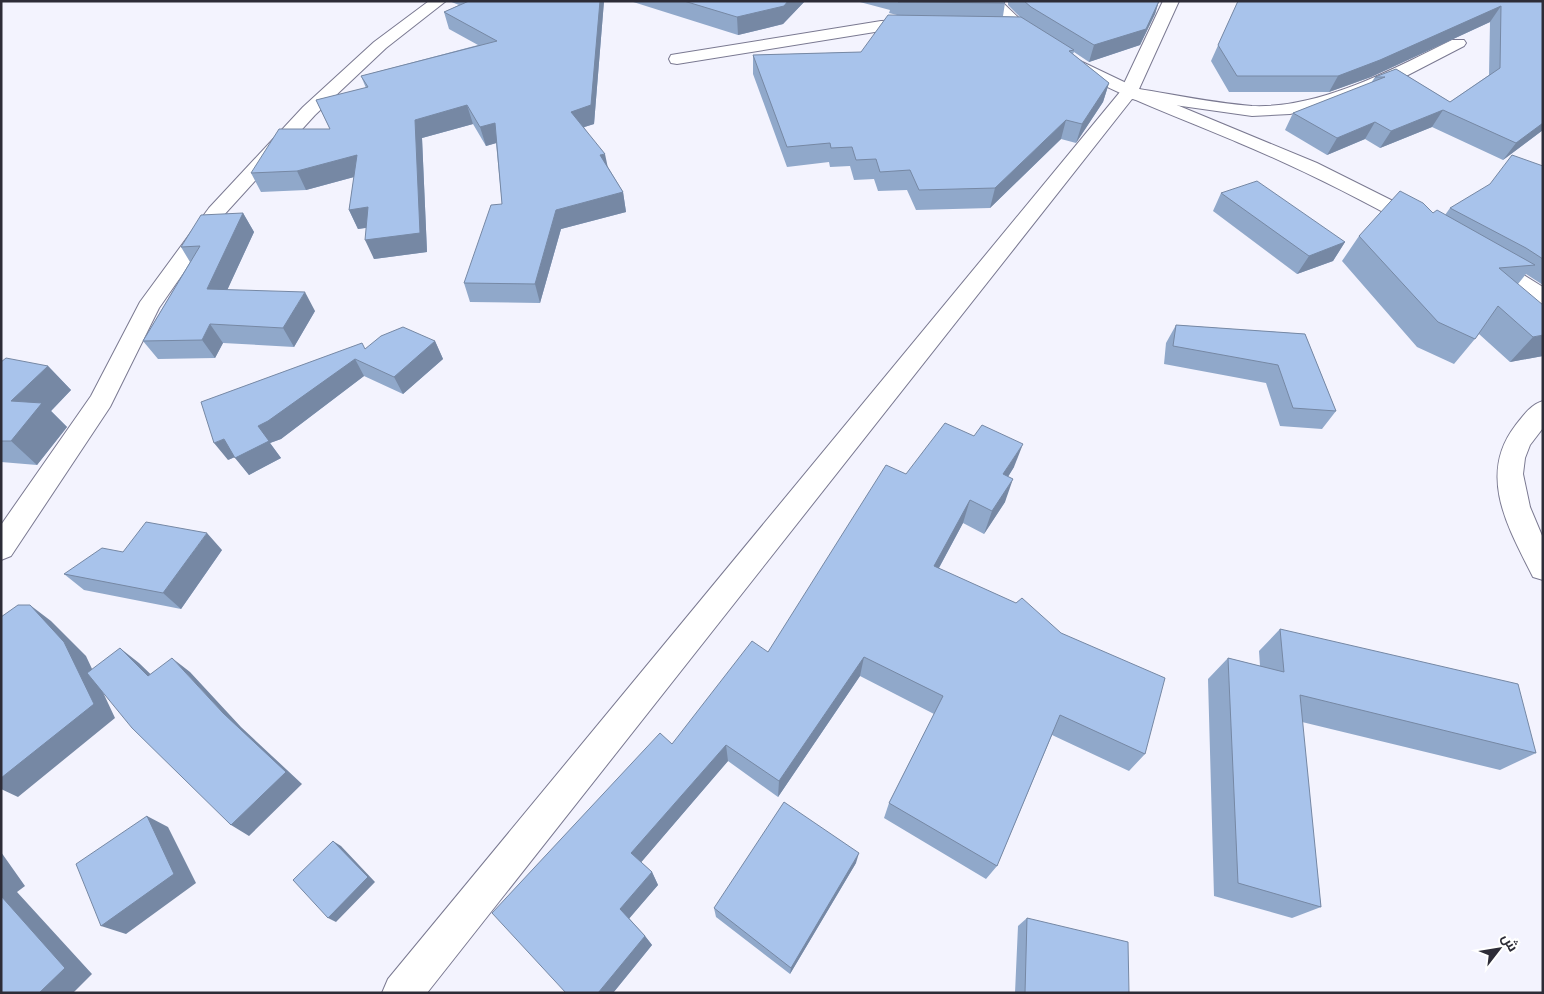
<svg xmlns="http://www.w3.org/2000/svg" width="1544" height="994" font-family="Lora,Cairo,serif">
	<rect width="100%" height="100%" fill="#f3f3fe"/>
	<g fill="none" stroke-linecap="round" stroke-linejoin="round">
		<g stroke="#7a7991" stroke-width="2">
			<path id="minor" d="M429,1H446L386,48L315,115L223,216L159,308L110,407L11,556L1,560V525L91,396L140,302L209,208L303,107L374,42Z
				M1163,1H1179L1139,89C1176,95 1214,103 1252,106C1320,109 1393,69 1452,40H1464L1466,43L1464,46L1408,75L1340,102L1290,114L1252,116L1132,99L427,993H382L388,979L1120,92Z
				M916,20L922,22L924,25L922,28L881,31L677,64L671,63L669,59L671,55L677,54L881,21Z"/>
		</g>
		<g stroke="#7a7991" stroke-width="2">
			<path id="tertiary" d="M985,1H1001L1026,25L1046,39L1044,42C1026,47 994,15 985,1Z
				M1076,59L1143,91L1317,163L1405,207L1426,220L1429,224L1426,228L1419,230L1412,228C1355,196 1297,167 1237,142C1181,118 1124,98 1070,68L1068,64L1070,60Z
				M1487,255L1495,257L1543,287V305L1535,303L1479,267L1476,262L1479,257Z
				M1543,401V428L1530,445L1525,458L1523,474L1530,507L1543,538V580L1533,577C1509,529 1477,476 1515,426C1523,416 1530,405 1543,401Z"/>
		</g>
		<use href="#minor" fill="#fff" fill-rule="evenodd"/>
		<use href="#tertiary" fill="#fff" fill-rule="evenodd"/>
	</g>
	<path fill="#90a8ca" d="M449,1H604L594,124L584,127L623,192L626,212L561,229L540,303L470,302L464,283L502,204L496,143L486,146L473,124L422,138L427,252L374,259L366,228L358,229L349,210L354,177L306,190L261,192L251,173L330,129L316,100L366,88L361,76L478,45L449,29L444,12L459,5Z
		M630,1H805L783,24L738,35Z
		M856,1H1003L1005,3L1003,16L1020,17L1008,5V1H1159L1155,14L1140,45L1089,62L1074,52L1073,54L1109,83L1103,102L1076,143L1061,139L990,208L916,210L907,190L878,191L874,179L854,180L850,166L830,167L829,162L787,167L753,74V55L861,52L897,15L889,13L890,10Z
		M1238,1H1543V130L1503,160L1432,127L1380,148L1365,139L1327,155L1285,130L1293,113L1371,83L1375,77L1396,69L1450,102L1489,75L1490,22L1371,77L1329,92H1229L1211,61Z
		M1543,166V285L1526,274L1518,284L1543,356L1510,362L1479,334L1454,364L1417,347L1342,261L1359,236L1433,213L1445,215L1450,208Z
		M1221,193L1345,242L1333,261L1297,274L1213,211Z
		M243,213L254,232L227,290L315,311L294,347L223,343L215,358L158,359L143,341L190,262L181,247Z
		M1176,325L1305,334L1336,411L1322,429L1280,426L1266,383L1164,364L1166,343Z
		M435,341L443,359L403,394L364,376L281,439L270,443L281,458L249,475L235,457L228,460L365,349Z
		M1,362L48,366L71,390L51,411L67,427L37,465L1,462Z
		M1014,467L1008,477L1005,502L984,534L963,523L939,568L1145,754L1129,771L1052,735L997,866L986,879L884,818L889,803L934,714L860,676L778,797L728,761L641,862L652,872L658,885L629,918L645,936L652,945L613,993H566L672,744L768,652L906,474Z
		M222,550L181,609L84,590L64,574L123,552Z
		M1280,629L1536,753L1500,770L1302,722L1321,907L1292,918L1214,896L1208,679L1228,658L1260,666L1259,651Z
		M856,863L790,974L716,917L714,908Z
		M1027,918L1129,993H1015L1018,926Z"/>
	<path fill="#7688a4" d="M600,1H604L594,124L575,130L571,112Z
		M788,1H805L783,24L738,35L737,17Z
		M1159,1L1155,14L1140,45L1089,62L1094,45Z
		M1501,6L1490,22L1371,77L1329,92L1338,76Z
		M1109,83L1103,102L1076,143L1082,124Z
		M467,105L473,124L422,138L427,252L374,259L365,240L415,120Z
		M1443,110L1432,127L1380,148L1391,131Z
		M1066,120L1061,139L990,208L995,188Z
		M1375,122L1365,139L1327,155L1337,138Z
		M495,123L500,142L486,146L480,127Z
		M1543,123V130L1503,160L1516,143Z
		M605,154L609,173L600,155Z
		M357,155L365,174L306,190L297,171Z
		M623,192L626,212L561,229L540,303L535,284L556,210Z
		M368,207L377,226L358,229L349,210Z
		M243,213L254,232L219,308L207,289Z
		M1345,242L1333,261L1297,274L1309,256Z
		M305,292L315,311L294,347L283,328Z
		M210,324L223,343L215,358L202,340Z
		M1543,335V356L1510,362L1533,337Z
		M435,341L443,359L403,394L394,377Z
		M355,359L364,376L281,439L270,443L281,458L249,475L235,458L258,426Z
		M48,366L71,390L51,411L67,427L37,465L11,441V401Z
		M224,439L237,456L228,460L214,443Z
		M1023,444L1014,467L995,497L1003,474Z
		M1013,479L1005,502L984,534L992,511Z
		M970,500L963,523L928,588L934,566Z
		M207,533L222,550L181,609L163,593Z
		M30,605L51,621L86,656L115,718L18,797L1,789V778Z
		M120,648L139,663L167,690L148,676Z
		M864,657L860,676L778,797L779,781Z
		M172,658L190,672L241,727L302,784L249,836L231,825L223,713Z
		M726,745L728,761L638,866L631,853Z
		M147,816L168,827L196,883L126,934L101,926Z
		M333,841L341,846L375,882L336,922L328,918Z
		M1,852L25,886L17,892L92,974L73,993H39L1,896Z
		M859,853L856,863L790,974L791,968Z
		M652,872L658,885L628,920L620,909Z
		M645,936L652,945L613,993H598Z"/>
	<path fill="#a8c3eb" stroke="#7688a4" d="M469,1H600L591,105L571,112L605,154L600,155L623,192L556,210L535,284L464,283L491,205L502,204L495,123L480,127L467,105L415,120L420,233L365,240L368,207L349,210L357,155L297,171L251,173L279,129H330L316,100L368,87L361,76L497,41L444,12Z
		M684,1H788L784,6L737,17Z
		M898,1H1003L1005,3L898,2Z
		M1024,1H1159L1146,29L1094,45L1031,7Z
		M1238,1H1543V123L1516,143L1443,110L1391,131L1375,122L1337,138L1293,113L1385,77H1375L1396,69L1450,102L1500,68L1501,6L1380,60L1338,76H1237L1218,45Z
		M888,15L1021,17L1074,50L1069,51L1109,83L1082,124L1066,120L995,188L919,190L910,170L880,172L876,159L856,160L852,147L831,148L830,143L787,147L753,55L861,52Z
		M1512,155L1543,166V259L1526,248L1450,208L1490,184Z
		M1257,181L1345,242L1309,256L1221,193Z
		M1400,191L1423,203L1433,213L1437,210L1535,265L1499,268L1543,305V335L1533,337L1498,306L1475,339L1438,322L1359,236Z
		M243,213L207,289L305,292L283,328L210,324L202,340L143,341L200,246L181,247L201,215Z
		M1176,325L1305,334L1336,411L1293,408L1278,365L1173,346Z
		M403,327L435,341L394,377L355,359L268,421L258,426L269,441L235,458L224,439L214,443L201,402L362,343L365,349L381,336Z
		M6,358L48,366L11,401L42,403L11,441H1V362Z
		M945,423L974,436L982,425L1023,444L1003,474L1013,479L992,511L970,500L934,566L1016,603L1022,598L1061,633L1165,678L1145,754L1060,715L997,866L889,803L943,696L864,657L779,781L726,745L631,853L652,872L620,909L645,936L598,993H566L492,913L660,733L672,744L752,641L768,652L886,465L906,474Z
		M146,522L207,533L163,593L64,574L102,548L123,552Z
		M18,605H30L64,642L94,704L1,778V617Z
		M1280,629L1518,684L1536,753L1300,695L1321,907L1238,883L1228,658L1284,672Z
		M120,648L148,676L172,658L223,713L286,772L231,825L132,728L87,673Z
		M784,802L859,853L791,968L714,908Z
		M147,816L174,874L101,926L76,864Z
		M333,841L368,877L328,918L293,880Z
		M1,896L65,968L39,993H1Z
		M1027,918L1128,942L1129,993H1025Z"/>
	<rect width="1544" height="994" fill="none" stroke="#2d2c37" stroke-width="5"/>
	<g transform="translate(1499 949) rotate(59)" stroke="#ffffff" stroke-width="4" paint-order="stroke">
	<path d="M0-4L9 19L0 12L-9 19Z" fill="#2d2c37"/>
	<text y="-8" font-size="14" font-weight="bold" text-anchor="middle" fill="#2d2c37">ش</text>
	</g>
</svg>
